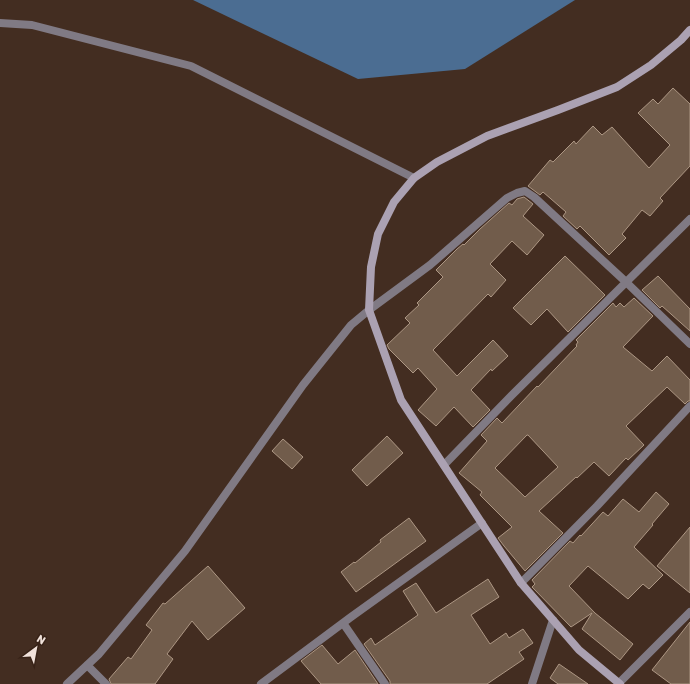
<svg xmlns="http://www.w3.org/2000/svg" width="690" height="684" font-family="Rubik,sans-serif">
	<rect width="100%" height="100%" fill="#432d21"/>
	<path fill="#4b6d92" d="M193,0H575L465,69L358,79Z"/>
	<path fill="#715c4b" stroke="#ad9784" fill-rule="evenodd" d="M673,88L690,104V166L660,198L663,201L650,216L642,210L622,234L626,238L609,255L580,226L577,229L563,216L566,212L543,192L540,195L528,186L550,160L553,162L574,141L576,144L593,126L602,135L612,127L649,168L670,145L638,113L653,99L658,104Z
		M524,197L533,204L523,216L544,235L527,255L512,241L490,264L506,280L491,297L488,294L433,350L457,376L493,340L508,356L492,371L491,369L471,390L490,410L473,427L454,407L436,426L418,410L437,389L418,368L413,373L389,349L387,345L410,323L405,318L419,305L417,303L443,277L436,270L457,249L463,244L464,245L480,229L509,203L512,205L517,199Z
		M565,256L605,295L568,332L547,309L531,325L513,308Z
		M658,276L690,309V331L662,306L660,308L642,290Z
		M634,298L653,316L623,347L652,371L667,356L690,380V401H688L685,404L667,387L626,426L644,445L628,460L626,458L609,476L594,462L577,478L576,477L539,511L563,533L525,571L504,546L498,538L512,527L480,495L482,492L459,473L487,441L481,435L497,418L502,423L537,386L538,387L577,346L576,345L578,342L576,340L613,303L616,307L620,303L624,307ZM527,435H528L558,467L525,497L495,468Z
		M387,436L403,453L367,486L352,470Z
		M283,439L303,457L292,469L272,451Z
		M656,492L669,504L652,524L653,525L634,547L663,575L649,589L643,584L628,599L588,566L569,586L595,613L633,644L620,660L582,629L592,613L571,627L532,587L535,584L532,580L570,541L573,543L580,535L581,536L603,512L608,516L623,499L639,512Z
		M409,518L426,541L356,592L341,572L354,562L355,563L381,542L380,540Z
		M690,527V593L657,566Z
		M208,566L245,608L208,640L192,621L167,654L173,659L155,684H111L109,679L128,657L131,659L152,630L146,625L163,603L165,604Z
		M488,579L499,597L471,615L490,644L506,633L509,638L523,629L533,643L519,652L524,659L487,684H390V681L364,644L371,638L375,645L418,615L403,591L416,583L436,613Z
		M690,622V684H671L652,670Z
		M322,645L338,664L355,650L378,684H321L301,661Z
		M559,664L588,684H558L550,678Z"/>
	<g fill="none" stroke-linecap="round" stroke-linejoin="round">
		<path stroke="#807a84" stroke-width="8" d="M0,23L32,25L191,66L414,178
			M444,465L512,395L690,219
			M521,583L597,506L690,406
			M343,623L385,684
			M87,665L106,684
			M619,683L690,612
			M67,684L99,654L185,551L303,385L351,325L369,310L430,265L507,198L517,193L525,191L534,197L626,282L690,344
			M261,684L351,617L482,523
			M532,684L553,620"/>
		<path stroke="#aba1b2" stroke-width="8" d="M620,684L579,650L521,583L401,400L369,310L371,267L378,234L394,202L414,178L437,162L487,136L558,110L617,87L651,65L681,40L690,30"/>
	</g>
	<g transform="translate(36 648) rotate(32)" stroke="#382318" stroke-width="3" paint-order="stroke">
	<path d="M0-3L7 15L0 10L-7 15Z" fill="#f1e2db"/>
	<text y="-6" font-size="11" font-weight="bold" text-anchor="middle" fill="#f1e2db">N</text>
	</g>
</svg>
